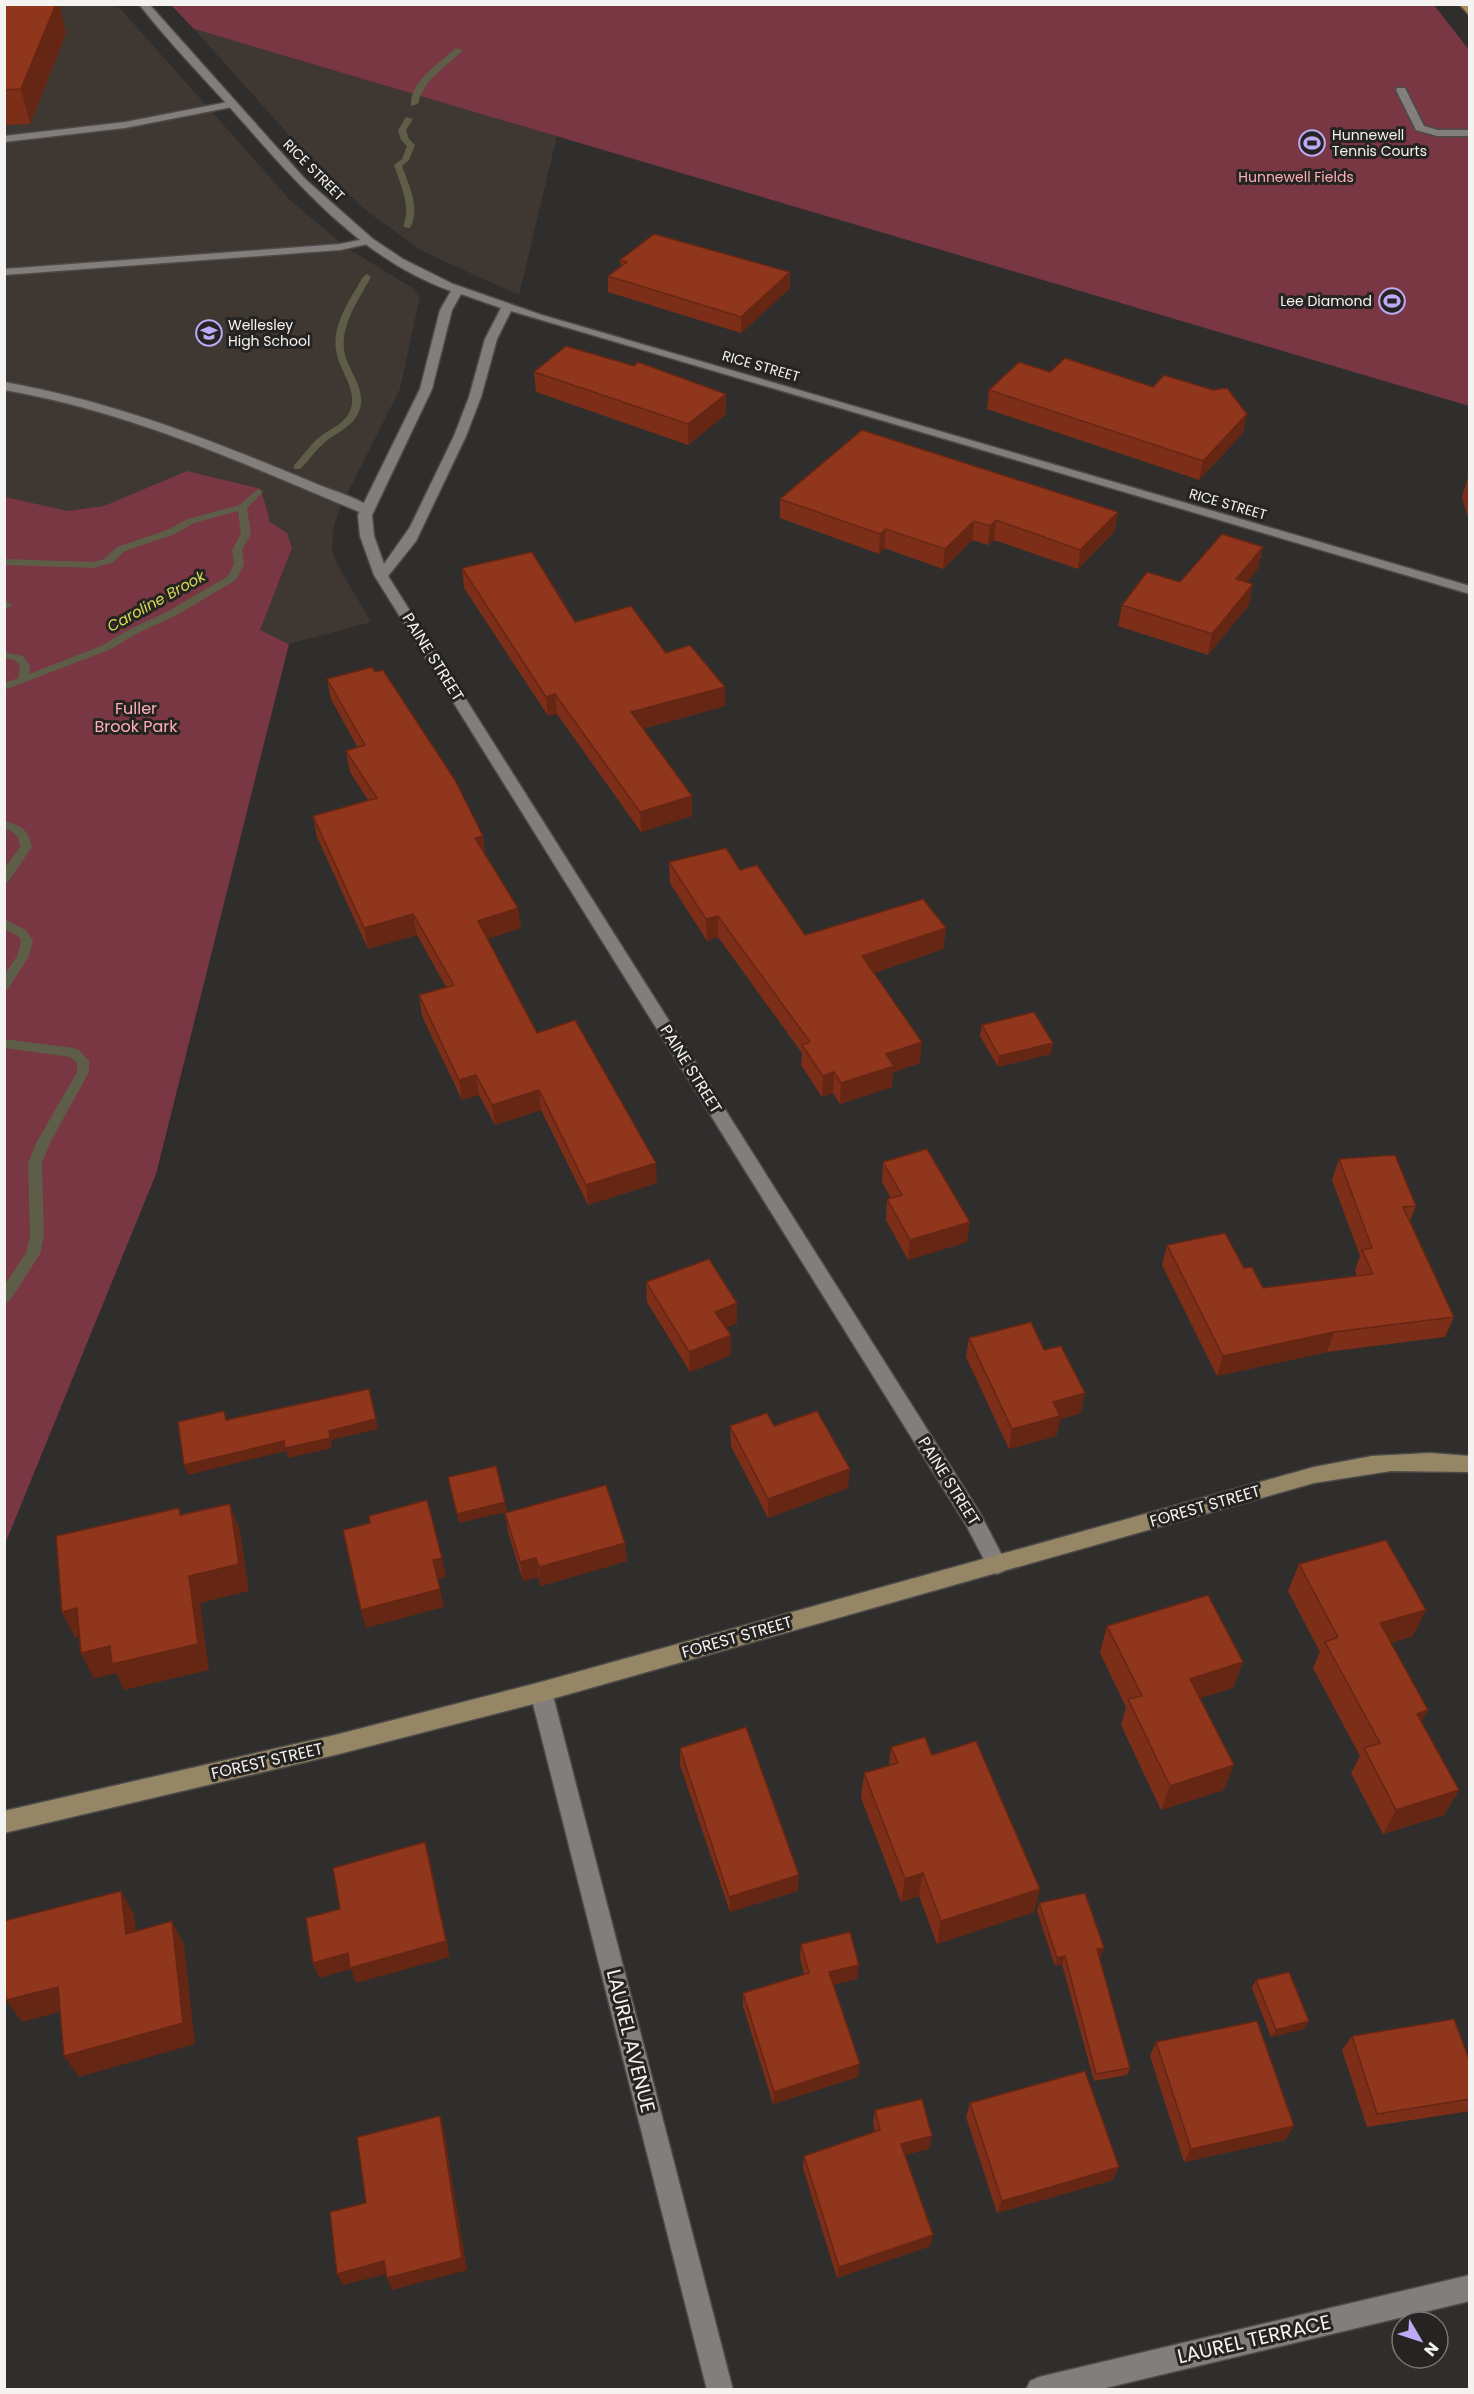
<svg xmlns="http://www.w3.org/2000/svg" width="1474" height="2394" font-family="Poppins,sans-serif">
	<rect width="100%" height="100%" fill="#302e2c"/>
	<path fill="#3f3732" d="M5,5H117L291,201L347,248L411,287L420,296L400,389L339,510L333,530L332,550L336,562L371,622L289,644L5,510Z
		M194,29L557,136L519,295L424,252L369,213L313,162Z"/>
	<path fill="#783742" d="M171,5H1434L1469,50V406L194,29Z
		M187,471L261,489L270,522L287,533L292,548L260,630L289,644L156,1174L5,1544V497L68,511L104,506Z"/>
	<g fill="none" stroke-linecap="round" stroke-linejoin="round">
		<path fill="#5d5d48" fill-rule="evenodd" d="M456,48L463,50C446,68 424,78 418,104L411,106C409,81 440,63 456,48Z
			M406,117L413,119L406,130L409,139L415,145L409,160L402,166C409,186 421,208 410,228H407L403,226C412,207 400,184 394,165L402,159L407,146L401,140L398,130Z
			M367,274L371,277C359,299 341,324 344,350C347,370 368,390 359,411C353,428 334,433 322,445C314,452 308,462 300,469H294V465C304,455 311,443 322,435C332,428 345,423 350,411C359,390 338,370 336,350C332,324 351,298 363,277Z
			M258,489L263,492L247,508L251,534L242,550L244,564L236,580L175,616L138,633L109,650L4,690V683L18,678L20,665L15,660L4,658V652L23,656L30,665L29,674L101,646L130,629L167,612L228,576L234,564L232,550L241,534L238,511L194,523L175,534L125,551L112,563L93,568L5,565L4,559L93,562L104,559L117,547L167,530L188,519L239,505Z
			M4,599L12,605L4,610Z
			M4,821C21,825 29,830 32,847L8,882L4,883V869L20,847L18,837L10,830L4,829Z
			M4,919L26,930L33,941L29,956L8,989L4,990V975L17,956L21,941L18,936L4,929Z
			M4,1039L74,1048L79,1050L89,1061V1072L50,1143L42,1163L44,1236L40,1254L9,1302L4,1303V1286L26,1253L30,1236L28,1163L36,1143L77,1072V1063L70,1057L4,1048Z"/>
		<g stroke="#4d4b4a" stroke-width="3">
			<path id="lane" d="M1397,88H1405L1424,126L1438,130H1470V136H1437L1416,130L1396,90Z
				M233,101L238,104L237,106L125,128L4,142V136L125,122Z
				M369,238L373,239V243L340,250L4,275V269L340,244Z
				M4,382C112,401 211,440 312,482C327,489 363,499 374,510L367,514L362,513C245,464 131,412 4,390Z"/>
		</g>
		<g stroke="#4d4b4a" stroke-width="3">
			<path id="street" d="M139,4H149L305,179L373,239L403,259L453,284L542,315L1470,586V594L511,311L497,339L481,397L466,436L416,541L388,576L980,1513L1007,1565L1004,1571L997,1574L990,1571L966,1525L374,575L360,536L358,515L420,389L440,310L451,291C357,258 290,175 226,103C197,71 166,39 139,4ZM461,294L501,308L485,339L469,397L454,436L410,527L384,564L374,536L372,515L432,389L452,310Z
				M541,1682L549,1685L552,1692L733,2390H707L530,1692L533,1685Z
				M1470,2275V2301L1097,2390H1026L1030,2381L1039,2377Z"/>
		</g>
		<g stroke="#4d4b4a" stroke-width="3">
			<path id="secondary" d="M1430,1453L1470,1456V1472L1391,1471L1314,1483L541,1702L335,1755L4,1833V1811L335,1735L541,1682L1314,1467L1372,1456Z"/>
		</g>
		<g stroke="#4d4b4a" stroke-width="3">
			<path id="primary" d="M1459,4H1468L1470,16Z"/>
		</g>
		<use href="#lane" fill="#817e7c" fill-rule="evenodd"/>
		<use href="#street" fill="#817e7c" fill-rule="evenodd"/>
		<use href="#secondary" fill="#958665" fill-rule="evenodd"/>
		<use href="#primary" fill="#a98e4e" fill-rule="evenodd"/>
	</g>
	<path fill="#7c2e19" d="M4,4H59L66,33L30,124L4,125Z
		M620,260L790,272V288L741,333L608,292V276L621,267Z
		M534,372L726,414L688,445L536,392Z
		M989,390L1243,433L1199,480L987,409Z
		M1470,470V515H1467L1462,497Z
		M780,499L1115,531L1078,569L994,540L988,545L972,540L943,569L884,548L879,554L780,518Z
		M1263,547L1258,568L1247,582L1249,605L1208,655L1118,626L1122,605L1180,582Z
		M462,568L575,622L725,687V706L643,729L692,796V816L641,832L557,714L548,716L464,588Z
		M327,679L483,836L485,854L521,928L487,939L537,1033L657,1183L588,1205L541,1110L495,1125L479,1095L462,1100L422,1016L419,995L446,987L417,935L368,949L317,837L313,816L368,800L350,772L346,751L358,748L331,699Z
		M669,862L740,870L805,935L946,928L943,949L874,973L920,1063L893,1072L892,1087L840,1104L833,1093L822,1097L801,1065L802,1053L718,937L707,941L670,883Z
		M982,1025L1051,1054L998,1067L980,1036Z
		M1339,1159L1416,1206L1410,1221L1454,1317L1445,1337L1327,1352L1217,1376L1162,1265L1167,1245L1244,1268L1263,1288L1357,1276L1355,1270L1360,1256L1332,1180Z
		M883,1162L967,1242L908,1260L886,1220L887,1199L891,1198L882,1182Z
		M646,1282L737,1323L726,1327L731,1355L690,1372L647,1302Z
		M969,1338L1044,1350L1081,1413L1060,1419L1056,1436L1009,1449L966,1357Z
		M730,1426H774L848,1488L768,1518L731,1446Z
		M505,1513L625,1543L627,1561L541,1586L539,1577L523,1581L508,1532Z
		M1299,1564L1413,1636L1390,1643L1421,1722L1459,1790L1444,1815L1383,1834L1351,1773L1360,1756L1313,1668L1320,1652L1288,1591Z
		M1107,1626L1243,1662L1233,1688L1200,1698L1224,1790L1161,1810L1121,1725L1126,1707L1100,1653Z
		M891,1747L932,1755L1034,1912L937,1944L919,1896L901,1902L861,1798L864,1773L889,1766Z
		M680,1748L798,1891L730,1912L680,1765Z
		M1039,1903L1101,1956H1099L1130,2068L1127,2075L1094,2081L1062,1964L1055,1966L1037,1911Z
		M801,1944L857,1979L833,1985L858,2077L773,2104L743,2006V1993L804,1974L800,1958Z
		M1256,1980L1304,2029L1271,2037L1252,1988Z
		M1352,2036L1470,2062V2111L1367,2127L1342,2050Z
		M1156,2042L1294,2126L1285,2140L1184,2162L1150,2056Z
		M970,2103L1113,2180L997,2213L966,2117Z
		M875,2110L929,2149L904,2155L930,2246L837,2278L803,2168L804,2156L875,2132L873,2123Z"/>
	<path fill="#652614" d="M56,4H59L66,33L30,124L21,89Z
		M790,272V288L741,333V317Z
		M726,394V414L688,445V424Z
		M1247,414L1243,433L1199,480L1203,461Z
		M1118,512L1115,531L1078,569L1080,550Z
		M996,520L994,540L988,545L990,526Z
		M974,521L972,540L943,569L945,549Z
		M886,529L884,548L879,554L880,534Z
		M1263,547L1258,568L1232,600L1236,579Z
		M1253,584L1249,605L1208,655L1212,634Z
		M725,687V706L632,732L631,712Z
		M555,694L557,714L548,716L546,697Z
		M692,796V816L641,832L640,812Z
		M483,836L485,856L475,838Z
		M518,908L521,928L480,941L478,921Z
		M413,914L417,935L368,949L364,928Z
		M718,916V937L707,941L706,919Z
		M946,928L943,949L861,977L862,956Z
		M922,1042L920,1063L893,1072L892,1087L840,1104L841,1083L886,1054Z
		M1053,1043L1051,1054L998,1067L999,1056Z
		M834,1072L833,1093L822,1097L823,1076Z
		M476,1075L479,1095L462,1100L459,1080Z
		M539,1090L541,1110L495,1125L492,1105Z
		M656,1163L657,1183L588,1205L586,1185Z
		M970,1222L967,1242L908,1260L910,1240Z
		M737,1303V1323L715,1332V1312Z
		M1334,1332L1327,1352L1217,1376L1223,1356Z
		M731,1335V1355L690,1372L689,1352Z
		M1085,1393L1081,1413L1060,1419L1056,1436L1009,1449L1012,1429L1053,1402Z
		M376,1419L378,1429L331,1440L332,1448L288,1458L286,1451L188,1475L184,1465Z
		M850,1469L848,1488L768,1518V1499Z
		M505,1502L507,1512L459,1523L457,1514Z
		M230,1504L240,1531L249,1591L200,1603L209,1670L124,1690L116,1673L94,1679L81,1653Z
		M625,1543L627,1561L541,1586L539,1567Z
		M442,1558L446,1577L437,1579L433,1560Z
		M536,1558L539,1577L523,1581L520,1562Z
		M440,1589L444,1607L366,1628L361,1610Z
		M77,1608L90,1635L75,1638L62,1612Z
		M1426,1610L1413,1636L1367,1650L1380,1623Z
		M1243,1662L1233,1688L1181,1704L1190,1679Z
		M1428,1710L1414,1735L1417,1714Z
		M1234,1765L1224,1790L1161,1810L1170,1786Z
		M1459,1790L1444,1815L1383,1834L1396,1810Z
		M425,1842L430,1859L450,1957L356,1983L351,1969L319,1978L313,1963Z
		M923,1873L919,1896L901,1902L905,1879Z
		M799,1875L798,1891L730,1912L729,1897Z
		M1040,1889L1034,1912L937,1944L941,1921Z
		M121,1891L134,1914L139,1956L126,1934Z
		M172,1921L184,1944L195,2044L79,2077L64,2056Z
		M1104,1948L1101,1956L1094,1957L1097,1949Z
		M1065,1956L1062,1964L1055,1966L1057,1958Z
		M859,1965L857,1979L828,1986L829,1972Z
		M58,1987L73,2008L22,2022L6,2000Z
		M1309,2021L1304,2029L1271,2037L1276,2030Z
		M860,2064L858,2077L773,2104L774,2092Z
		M440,2116L444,2130L467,2270L392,2290L387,2278Z
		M1294,2126L1285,2140L1184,2162L1191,2149Z
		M932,2136L929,2149L898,2156L901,2144Z
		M1119,2167L1113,2180L997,2213L1002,2201Z
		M933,2235L930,2246L837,2278L839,2267Z
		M384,2261L390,2273L343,2285L337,2274Z"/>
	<path fill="#90361d" stroke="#652614" stroke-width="1.5" d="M4,4H56L21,89L4,90Z
		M654,234L790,272L741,317L608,276L627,262L620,260Z
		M566,346L634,366L638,362L726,394L688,424L534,372Z
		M1065,358L1153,387L1164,375L1213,390L1227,388L1247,414L1203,461L989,390L1019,362L1050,372Z
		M862,430L1118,512L1080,550L996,520L990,526L974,521L945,549L886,529L880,534L780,499Z
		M1470,470V482L1468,476Z
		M1222,534L1263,547L1236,579L1253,584L1212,634L1122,605L1147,572L1180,582Z
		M532,552L575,622L631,606L666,653L690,645L725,687L631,712L692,796L640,812L555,694L546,697L462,568Z
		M372,667L375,672L383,670L455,780L483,836L475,838L518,908L478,921L537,1033L575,1020L656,1163L586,1185L539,1090L492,1105L476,1075L459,1080L419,995L454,985L413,914L364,928L313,816L377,798L346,751L365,745L327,679Z
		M726,848L740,870L757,865L805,935L923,899L946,928L862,956L922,1042L886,1054L894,1066L841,1083L834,1072L823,1076L802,1045L810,1042L718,916L706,919L669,862Z
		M1034,1012L1053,1043L999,1056L982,1025Z
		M927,1149L970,1222L910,1240L887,1199L902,1195L883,1162Z
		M1395,1155L1416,1206L1403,1207L1454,1317L1334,1332L1223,1356L1167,1245L1225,1233L1244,1268L1252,1267L1263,1288L1373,1274L1362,1250L1372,1248L1339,1159Z
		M709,1259L737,1303L715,1312L731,1335L689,1352L646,1282Z
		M1031,1322L1044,1350L1061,1346L1085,1393L1053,1402L1060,1416L1012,1429L969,1338Z
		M369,1389L376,1419L329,1431L330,1438L285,1448L284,1441L184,1465L178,1422L224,1411L226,1420Z
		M817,1411L850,1469L768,1499L730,1426L767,1413L774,1426Z
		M496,1466L505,1502L457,1514L448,1477Z
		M606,1485L625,1543L539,1567L536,1558L520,1562L505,1513Z
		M427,1500L442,1558L433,1560L440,1589L361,1610L343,1530L370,1523L369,1516Z
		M230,1504L239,1564L189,1576L198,1644L112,1664L110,1646L81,1653L77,1608L62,1612L56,1536L179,1508L180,1515Z
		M1386,1540L1426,1610L1380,1623L1428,1710L1417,1714L1459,1790L1396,1810L1364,1748L1380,1743L1325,1642L1338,1637L1299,1564Z
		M1208,1595L1243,1662L1190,1679L1234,1765L1170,1786L1128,1699L1142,1696L1107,1626Z
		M746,1727L799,1875L729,1897L680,1748Z
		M925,1737L932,1755L976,1741L1040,1889L941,1921L923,1873L905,1879L864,1773L898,1763L891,1747Z
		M425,1842L446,1941L350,1968L348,1953L313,1963L306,1918L340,1909L333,1868Z
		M121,1891L126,1934L172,1921L183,2023L64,2056L58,1987L6,2000L4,1970V1921Z
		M1085,1893L1104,1948L1097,1949L1130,2068L1096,2074L1065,1956L1057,1958L1039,1903Z
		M850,1932L859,1965L829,1972L860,2064L774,2092L743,1993L809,1973L801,1944Z
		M1289,1972L1309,2021L1276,2030L1256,1980Z
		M1454,2019L1470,2062V2099L1377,2114L1352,2036Z
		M1257,2021L1294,2126L1191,2149L1156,2042Z
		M1085,2071L1119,2167L1002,2201L970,2103Z
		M922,2099L932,2136L901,2144L933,2235L839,2267L804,2156L880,2130L875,2110Z
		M440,2116L462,2258L387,2278L384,2261L337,2274L330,2212L366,2203L357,2137Z"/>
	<defs>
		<g id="stadium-ring" transform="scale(1.35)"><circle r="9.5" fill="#262422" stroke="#bea9f4" stroke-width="1.5"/><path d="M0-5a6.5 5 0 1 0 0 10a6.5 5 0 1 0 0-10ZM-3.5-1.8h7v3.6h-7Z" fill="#bea9f4"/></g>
		<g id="school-ring" transform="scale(1.35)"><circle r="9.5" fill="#262422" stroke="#bea9f4" stroke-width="1.5"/><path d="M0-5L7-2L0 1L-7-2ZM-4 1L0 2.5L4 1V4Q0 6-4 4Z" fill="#bea9f4"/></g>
	</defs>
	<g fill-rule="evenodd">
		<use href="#stadium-ring" x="1312" y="143"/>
		<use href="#stadium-ring" x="1392" y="301"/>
		<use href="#school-ring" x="209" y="333"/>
	</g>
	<g text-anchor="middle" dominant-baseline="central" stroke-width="6" stroke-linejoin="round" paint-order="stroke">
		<g font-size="14" fill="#f4f3f1" stroke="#262422" text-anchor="start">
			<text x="1332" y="135">Hunnewell<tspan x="1332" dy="16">Tennis Courts</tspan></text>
			<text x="1372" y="301" text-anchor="end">Lee Diamond</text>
			<text x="228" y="325">Wellesley<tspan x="228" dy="16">High School</tspan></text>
		</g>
		<g font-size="14" fill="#f4f3f1" stroke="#262422">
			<text transform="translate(314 170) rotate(45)">RICE STREET</text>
			<text transform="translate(761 366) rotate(16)">RICE STREET</text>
			<text transform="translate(1228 504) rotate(16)">RICE STREET</text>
		</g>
		<g font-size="14" fill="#fdaeb7" stroke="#262422">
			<text x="1296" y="177">Hunnewell Fields</text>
		</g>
		<g font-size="15" font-style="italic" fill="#d7db53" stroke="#262422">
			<text transform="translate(156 601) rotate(-29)">Caroline Brook</text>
		</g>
		<g font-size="16" fill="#f4f3f1" stroke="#262422">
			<text transform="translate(433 657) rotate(58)">PAINE STREET</text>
			<text transform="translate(691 1069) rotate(58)">PAINE STREET</text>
			<text transform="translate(949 1481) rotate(58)">PAINE STREET</text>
			<text transform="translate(1205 1506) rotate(-16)">FOREST STREET</text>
			<text transform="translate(737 1637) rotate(-16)">FOREST STREET</text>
			<text transform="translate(267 1761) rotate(-13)">FOREST STREET</text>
		</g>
		<g font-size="16" fill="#fdaeb7" stroke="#262422">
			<text x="136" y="708">Fuller<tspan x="136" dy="18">Brook Park</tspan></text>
		</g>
		<g font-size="20" fill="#f4f3f1" stroke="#262422">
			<text transform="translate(631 2041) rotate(76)">LAUREL AVENUE</text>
			<text transform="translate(1254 2339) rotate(-13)">LAUREL TERRACE</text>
		</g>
	</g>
	<rect width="1474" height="2394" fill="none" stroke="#f4f3f1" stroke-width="12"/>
	<g transform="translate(1420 2340) rotate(129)"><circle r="28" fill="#262422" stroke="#787775" stroke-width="1.5"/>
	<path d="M0-4.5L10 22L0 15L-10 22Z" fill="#bea9f4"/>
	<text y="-9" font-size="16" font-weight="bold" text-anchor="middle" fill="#f4f3f1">N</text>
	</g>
</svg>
